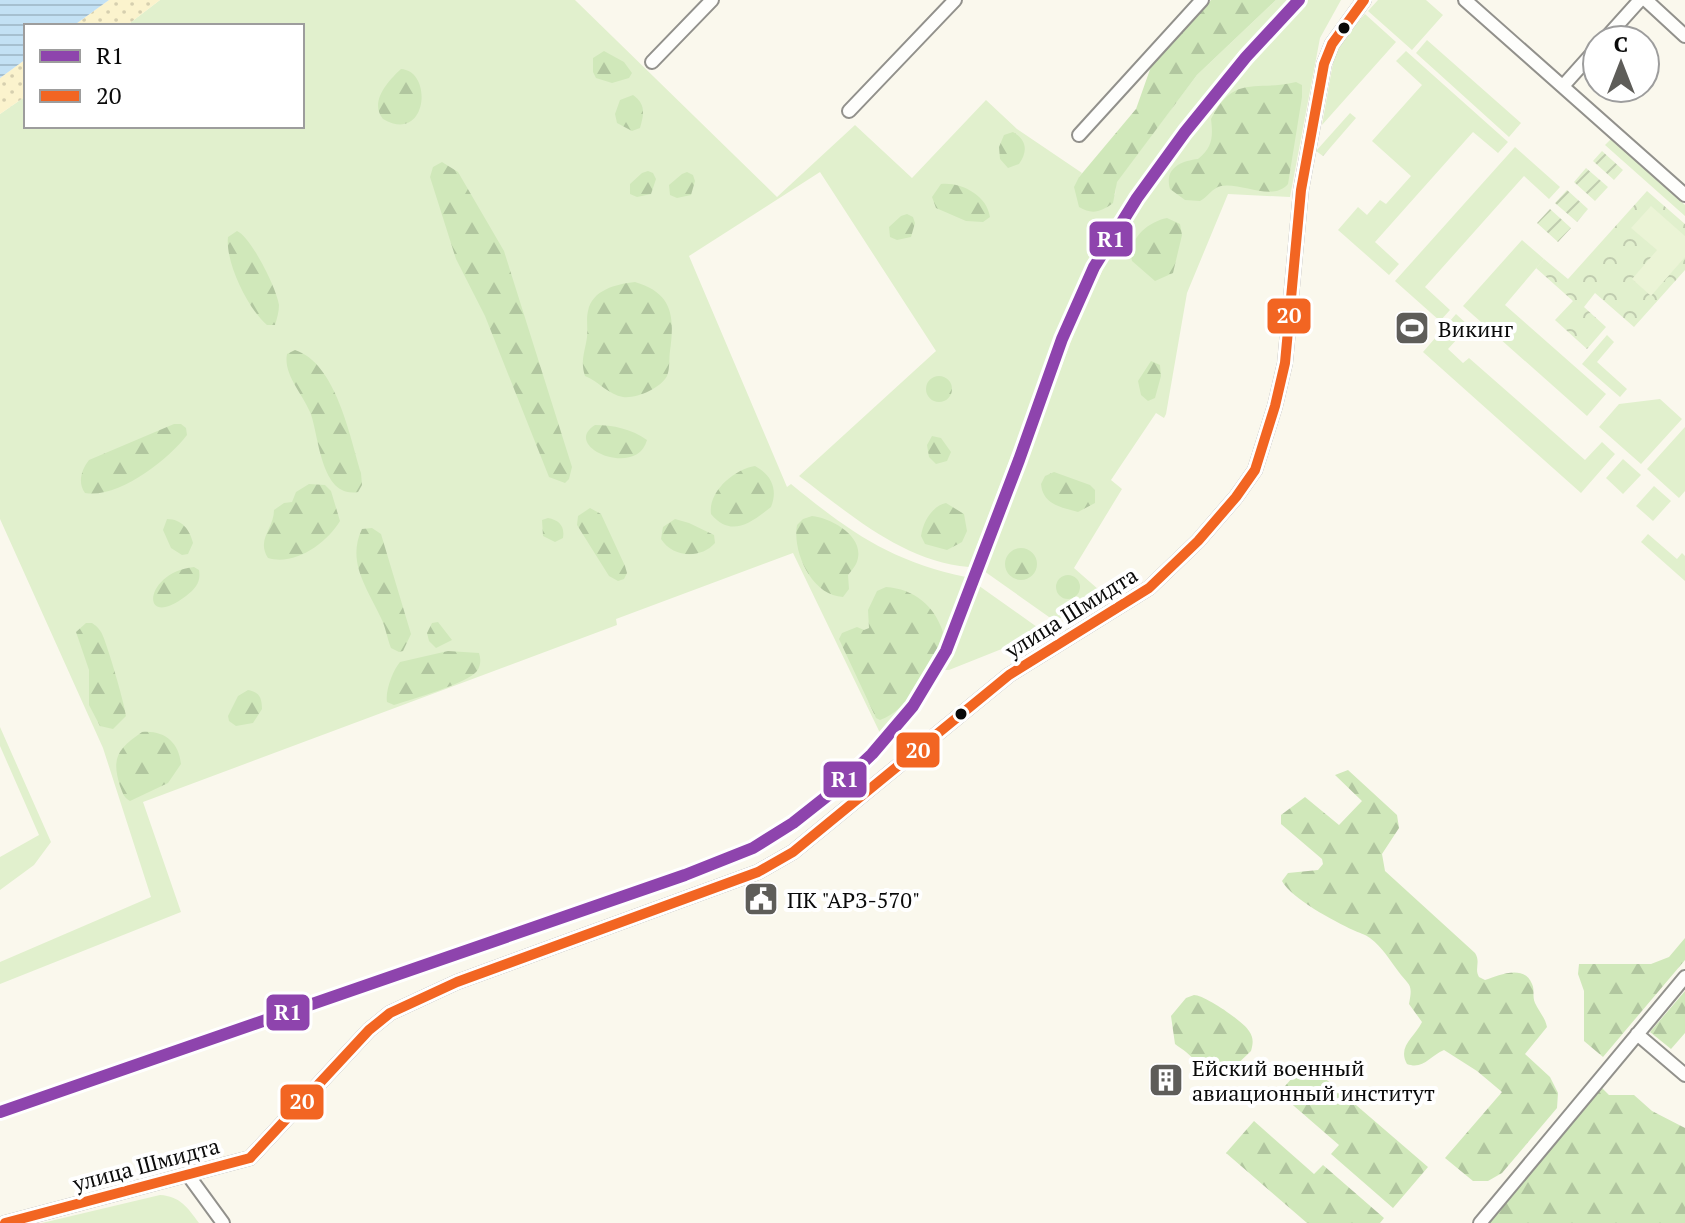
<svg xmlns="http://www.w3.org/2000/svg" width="1685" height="1223" font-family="'PT Serif',serif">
	<defs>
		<pattern id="forest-firs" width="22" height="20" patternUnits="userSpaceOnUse" patternTransform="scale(2)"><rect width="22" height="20" fill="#d0e8ba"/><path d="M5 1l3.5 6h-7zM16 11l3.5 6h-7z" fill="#b1c69f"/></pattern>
		<pattern id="sand-dots" width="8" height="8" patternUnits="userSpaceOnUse" patternTransform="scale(2)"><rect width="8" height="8" fill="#fbf3cd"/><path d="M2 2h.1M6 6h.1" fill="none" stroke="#d6cfaf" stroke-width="1.8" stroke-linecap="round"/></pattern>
		<pattern id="park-crowns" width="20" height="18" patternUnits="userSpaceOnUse" patternTransform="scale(2)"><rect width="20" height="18" fill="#e1f0cd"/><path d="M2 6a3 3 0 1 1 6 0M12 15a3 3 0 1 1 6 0" fill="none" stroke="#c0ccaf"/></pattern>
		<pattern id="garden-furrows" width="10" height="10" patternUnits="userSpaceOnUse" patternTransform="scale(2)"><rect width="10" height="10" fill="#e1f0cd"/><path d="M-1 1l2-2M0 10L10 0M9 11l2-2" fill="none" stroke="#c0ccaf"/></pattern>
		<pattern id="water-rules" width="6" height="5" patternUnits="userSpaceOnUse" patternTransform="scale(2)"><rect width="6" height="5" fill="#c3e1f4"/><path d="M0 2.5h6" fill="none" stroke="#a6c0d0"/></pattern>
	</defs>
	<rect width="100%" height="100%" fill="#faf8ed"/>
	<path fill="#e1f0cd" d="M160,0H575L777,197L855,125L912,178L986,100L1017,129L1082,173L1079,177L1115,195L1116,182L1197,75L1276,0H1293L1197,105L1107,229L1089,260L1064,317L969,567C902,561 850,514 799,476L936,351L820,172L689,256L787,487L791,484C850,532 890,561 966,577L935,661L923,682L880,733L793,553L616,619L617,625L143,802L181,912L0,984V962L151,897L103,748L0,519V114L26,96V126H302V26H126Z
		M1307,0H1341L1320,38L1290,197L1228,194L1187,293L1166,414L1164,418L1156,413L1111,480L1122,489L1074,568L1107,597C1090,606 1069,623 1049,617L984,571L1079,320L1110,254L1126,227L1213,105Z
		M1378,0H1426L1443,15L1412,50L1368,11Z
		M1365,14L1396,42L1322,125L1336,46Z
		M1427,40L1521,123L1509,137L1416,53Z
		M1406,51L1508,142L1498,153L1473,132L1375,242L1399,264L1389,275L1338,230L1358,207L1367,215L1380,200L1386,204L1411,176L1372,141L1422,85L1396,61Z
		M1611,139L1685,205V216L1605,145Z
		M1515,147L1560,187L1549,199L1524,176L1425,287L1450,310L1440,321L1395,281Z
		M1522,240L1544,259L1505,305L1606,394L1587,416L1463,306Z
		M1456,314L1469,326L1448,349L1463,363L1469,358L1585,460L1602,442L1615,454L1581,493L1423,352Z
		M1607,335L1614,342L1597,362L1627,389L1620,397L1582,364Z
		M1660,399L1682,419L1641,464L1599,427L1619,404Z
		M1685,427V491L1679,498L1647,469Z
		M1623,459L1641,475L1623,494L1606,478Z
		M1654,486L1671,501L1653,521L1636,506Z
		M1648,534L1677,559L1682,553L1685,556V581L1641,542Z
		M975,583L1044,632L949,670H943Z
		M0,727L51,842L34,865L0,890V857L39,835L0,746Z
		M160,1195C180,1196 188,1208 199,1223H42Z"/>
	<path fill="url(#forest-firs)" d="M1211,0H1276L1197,75L1117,182L1113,203C1101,212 1092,215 1079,207L1074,187L1079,177L1136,109L1153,61Z
		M604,51L624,62L632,73L629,78L612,83L596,78L593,72V58Z
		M401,69C434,71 427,145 383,119C369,102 388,81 401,69Z
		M1296,82L1302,85V97L1288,184C1273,202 1241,182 1221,186C1212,188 1208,197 1200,201L1185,200L1170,189C1164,168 1181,161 1198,159C1213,147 1213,136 1211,119C1234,73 1256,92 1296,82Z
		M633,95C646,104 644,114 640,128L632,131L617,123L615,114L620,100Z
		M1013,132C1027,140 1028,151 1019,164L1008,168L1000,159L999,147L1004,135Z
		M442,162L458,172L504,251L572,467L569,479L565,483L549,477L485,316L456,259L430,177L433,167Z
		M648,171L653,173L656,179L651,194L637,197L630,194V184L642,173Z
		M687,172L693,175L695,181L691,195L677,198L670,195L669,185L682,174Z
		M941,184C961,182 987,195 990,217L983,222L966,221L936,208L932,197Z
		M907,214L913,217L915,223L911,237L897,240L890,237L889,227L901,216Z
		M1167,218L1180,224L1182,235L1173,273L1155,281L1132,261C1127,240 1147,222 1167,218Z
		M237,231C251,237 277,289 279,305C279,312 277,318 275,325H267C248,309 225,262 228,237Z
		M635,282C672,293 675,315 670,351C669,358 670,369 667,376C661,388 636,399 623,397C609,395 598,381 585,376C580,361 585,352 587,337C588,329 586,319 588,311C592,290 616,284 635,282Z
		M295,350C336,363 350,437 361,473L362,485L358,492C320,499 319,433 310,412C302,393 283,374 287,354Z
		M1151,361L1160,365L1161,376L1155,398L1148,401L1141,395L1138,381Z
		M926 389a13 13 0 1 1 26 0a13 13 0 1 1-26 0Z
		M174,424H181L186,428L187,435C168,460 118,499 85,493C77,482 82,469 89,460Z
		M595,425C613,425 632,429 647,440C637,479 560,447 595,425Z
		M932,436L941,438L951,452L947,461L936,464L929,457L927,445Z
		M755,466C772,475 778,490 771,507C751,523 731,538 711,514C708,491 735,469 755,466Z
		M1054,472L1090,485L1095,490V503L1078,512C1061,507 1043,505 1041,484L1045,476Z
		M309,484L325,485L331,491L340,521C327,543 295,566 268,558C256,539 274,529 274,510L284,503L292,502L296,492Z
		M946,503L964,514L967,531L962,542L947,550L925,544L921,536C923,522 932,506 946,503Z
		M590,508L601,514L625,566L627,573L624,579L618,581L609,576L577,525L578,516Z
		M812,516C832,518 868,538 856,564C854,568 851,571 848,575L849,589L843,597C812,596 792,552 797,525L803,519Z
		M548,518C559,520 565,526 563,538L555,542L543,536L542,520Z
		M167,519C182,519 190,530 193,543L188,554L182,555L171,548L163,530Z
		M675,519L689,523L714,535L715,543C701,559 673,558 661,539L663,527Z
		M372,528L381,534L411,634L403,651L399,652L391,648C387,638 386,628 381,618C368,589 346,562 362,529Z
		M1005 564a16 16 0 1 1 32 0a16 16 0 1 1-32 0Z
		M194,567L199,570C201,582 196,588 186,596C139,632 143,572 194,567Z
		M1056 587a12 12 0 1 1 24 0a12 12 0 1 1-24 0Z
		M886,587C914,589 934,605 943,632C935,660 909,711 880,720L876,718L839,639L842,633L857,627L864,630L869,628L868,610L877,591Z
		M438,622L452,640L436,648L429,641L427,633L432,623Z
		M86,623H92C96,626 98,627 101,632C106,639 126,708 126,716L113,729L100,726L89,705V670L76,632Z
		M448,651L479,653C481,659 481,665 477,671C468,683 410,700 394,705L387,702C385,691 393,670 400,662Z
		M248,690C259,692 262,697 262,709L253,723L236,726L229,721L228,716L238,696Z
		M142,732C164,730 179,742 181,764L168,783L130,801C123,797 123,793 120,786C111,757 118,749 142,732Z
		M1348,770L1397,815L1399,828L1382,854L1385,871L1475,953C1481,962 1474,969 1479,977L1485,980C1499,975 1524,964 1532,984C1535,990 1532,996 1535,1003C1539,1012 1545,1017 1547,1027L1525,1054L1550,1077L1558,1093L1557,1108L1502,1173L1488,1181H1473L1445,1158L1502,1092L1477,1071L1444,1050C1430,1056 1423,1070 1407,1064C1397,1046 1415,1037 1422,1022L1409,1004C1413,983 1410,987 1398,971C1389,959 1383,948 1370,938C1365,934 1359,933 1353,930C1334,921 1292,899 1282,881L1288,873L1318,870L1323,864L1322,859L1281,824V815L1305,797L1339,825L1362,801L1335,775Z
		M1685,938V960L1603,1057L1584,1041V991L1578,974L1579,964H1651L1669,957Z
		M1685,991V1033L1671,1049L1650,1032Z
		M1194,995C1205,995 1244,1022 1249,1031C1254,1038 1253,1044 1251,1051L1228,1073C1199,1075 1204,1067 1186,1052C1183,1049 1178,1047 1175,1044L1171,1016L1186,998Z
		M1306,1062L1428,1167L1393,1208L1331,1154L1339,1145L1279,1093Z
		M1602,1088L1609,1095H1634L1652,1111L1685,1128V1223H1489Z
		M1254,1121L1314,1174L1323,1165L1384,1218L1380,1223H1307L1226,1153Z"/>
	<path fill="url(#sand-dots)" d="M109,0H160L126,26H73Z
		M26,59V96L0,114V78Z"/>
	<path fill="url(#park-crowns)" d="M1647,191L1685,224V270L1634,327L1595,293L1584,307L1606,327L1587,349L1555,320L1573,301L1536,268L1544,259L1568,279Z"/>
	<path fill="url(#garden-furrows)" d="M1350,113L1356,118L1323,156L1316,151Z
		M1602,151L1623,170L1614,180L1593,161Z
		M1586,168L1608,187L1595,201L1574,182Z
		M1567,190L1588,209L1577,222L1555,203Z
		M1550,209L1571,228L1558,242L1537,223Z"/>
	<path fill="#ebf4d6" d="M1651,206L1685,236V257L1651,296L1632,279L1657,250L1631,228Z"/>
	<path fill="url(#water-rules)" d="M0,0H109L73,26H26V59L0,78Z"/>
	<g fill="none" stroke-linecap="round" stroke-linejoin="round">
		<g stroke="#92918c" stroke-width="16">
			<path id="minor" d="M1465,0L1685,195
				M1646,0L1685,36
				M1604,40L1640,0
				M652,62L712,0
				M1563,86L1597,48
				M849,111L955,0
				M1079,135L1202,0
				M1637,1034L1685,1075
				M188,1175L223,1223
				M5,1223L250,1158L369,1030L390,1013L457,982L758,872L793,852L1009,675L1149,588L1198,541L1236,497L1255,470L1275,406L1285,363L1301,190L1324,64L1332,44L1364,0
				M1480,1223L1685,977"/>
		</g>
		<use href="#minor" stroke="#fefefc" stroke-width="12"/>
		<g stroke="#fff" stroke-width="16">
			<path id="bus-1" d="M5,1223L250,1158L369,1030L390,1013L457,982L758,872L793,852L1009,675L1149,588L1198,541L1236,497L1255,470L1275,406L1285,363L1301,190L1324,64L1332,44L1364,0"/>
		</g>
		<use href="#bus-1" stroke="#f26522" stroke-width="10"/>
		<g stroke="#fff" stroke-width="18">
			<path id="rail-1" d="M0,1112L685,875L753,848L793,823L831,793L872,754L913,706L946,651L1019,460L1062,339L1094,267L1137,198L1185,132L1246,57L1299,0"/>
		</g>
		<use href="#rail-1" stroke="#8e44ad" stroke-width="12"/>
	</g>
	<defs>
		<g id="stadium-square" transform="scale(1.8)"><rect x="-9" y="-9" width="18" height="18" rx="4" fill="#5e5d59" stroke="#fff"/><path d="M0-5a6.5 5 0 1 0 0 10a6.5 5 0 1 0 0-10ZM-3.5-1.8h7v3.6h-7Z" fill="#fff"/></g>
		<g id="civic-square" transform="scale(1.8)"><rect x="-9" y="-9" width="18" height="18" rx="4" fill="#5e5d59" stroke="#fff"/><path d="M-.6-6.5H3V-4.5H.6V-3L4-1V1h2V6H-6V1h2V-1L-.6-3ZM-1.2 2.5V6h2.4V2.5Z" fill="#fff"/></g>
		<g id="building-square" transform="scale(1.8)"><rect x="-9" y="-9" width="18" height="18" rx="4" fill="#5e5d59" stroke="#fff"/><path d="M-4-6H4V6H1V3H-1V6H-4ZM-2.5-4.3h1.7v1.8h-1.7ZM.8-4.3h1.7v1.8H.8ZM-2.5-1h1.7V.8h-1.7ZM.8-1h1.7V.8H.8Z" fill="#fff"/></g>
	</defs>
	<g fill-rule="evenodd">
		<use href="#stadium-square" x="1412" y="328"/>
		<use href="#civic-square" x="761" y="899"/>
		<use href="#building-square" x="1166" y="1080"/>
	</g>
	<g fill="#0a0a0a" stroke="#fff" stroke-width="3">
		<circle cx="1344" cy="28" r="7"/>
		<circle cx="961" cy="714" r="7"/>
	</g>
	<g text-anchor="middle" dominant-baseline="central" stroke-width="8" stroke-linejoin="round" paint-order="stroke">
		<g font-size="22" fill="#0a0a0a" stroke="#fff" text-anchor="start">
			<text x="1438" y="328">Викинг</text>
			<text x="787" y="899">ПК "АРЗ-570"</text>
			<text x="1192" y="1067">Ейский военный<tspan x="1192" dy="25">авиационный институт</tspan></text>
		</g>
		<g font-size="22" fill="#0a0a0a" stroke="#fff">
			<text transform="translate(1071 612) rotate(-32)">улица Шмидта</text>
			<text transform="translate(146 1164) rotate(-15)">улица Шмидта</text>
		</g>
	</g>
	<g stroke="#fff" stroke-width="3">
		<rect x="1088" y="220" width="46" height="38" rx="8" fill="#8e44ad"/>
		<rect x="1266" y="297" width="46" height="38" rx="8" fill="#f26522"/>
		<rect x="895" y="731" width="46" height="38" rx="8" fill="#f26522"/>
		<rect x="822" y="760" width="46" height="39" rx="8" fill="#8e44ad"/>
		<rect x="265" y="993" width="46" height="39" rx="8" fill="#8e44ad"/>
		<rect x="279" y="1083" width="46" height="38" rx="8" fill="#f26522"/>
	</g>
	<g font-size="22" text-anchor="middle" font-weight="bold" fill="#fff">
		<text x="1111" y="247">R1</text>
		<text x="1289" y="323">20</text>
		<text x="918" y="758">20</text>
		<text x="845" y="787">R1</text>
		<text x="288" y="1020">R1</text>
		<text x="302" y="1109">20</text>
	</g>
	<rect x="24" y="24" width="280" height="104" fill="#ffffff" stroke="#9d9d9d" stroke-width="2"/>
	<rect x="40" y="50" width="40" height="12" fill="#8e44ad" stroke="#9d9d9d" stroke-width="2"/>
	<text x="96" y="64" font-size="24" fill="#0a0a0a">R1</text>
	<rect x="40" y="90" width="40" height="12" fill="#f26522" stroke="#9d9d9d" stroke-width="2"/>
	<text x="96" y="104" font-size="24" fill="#0a0a0a">20</text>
	<g transform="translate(1621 64)"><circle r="38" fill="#ffffff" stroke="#9d9d9d" stroke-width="2"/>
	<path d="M0-6L14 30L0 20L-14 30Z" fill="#5e5d59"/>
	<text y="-12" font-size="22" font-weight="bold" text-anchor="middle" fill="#0a0a0a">С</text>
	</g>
</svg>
